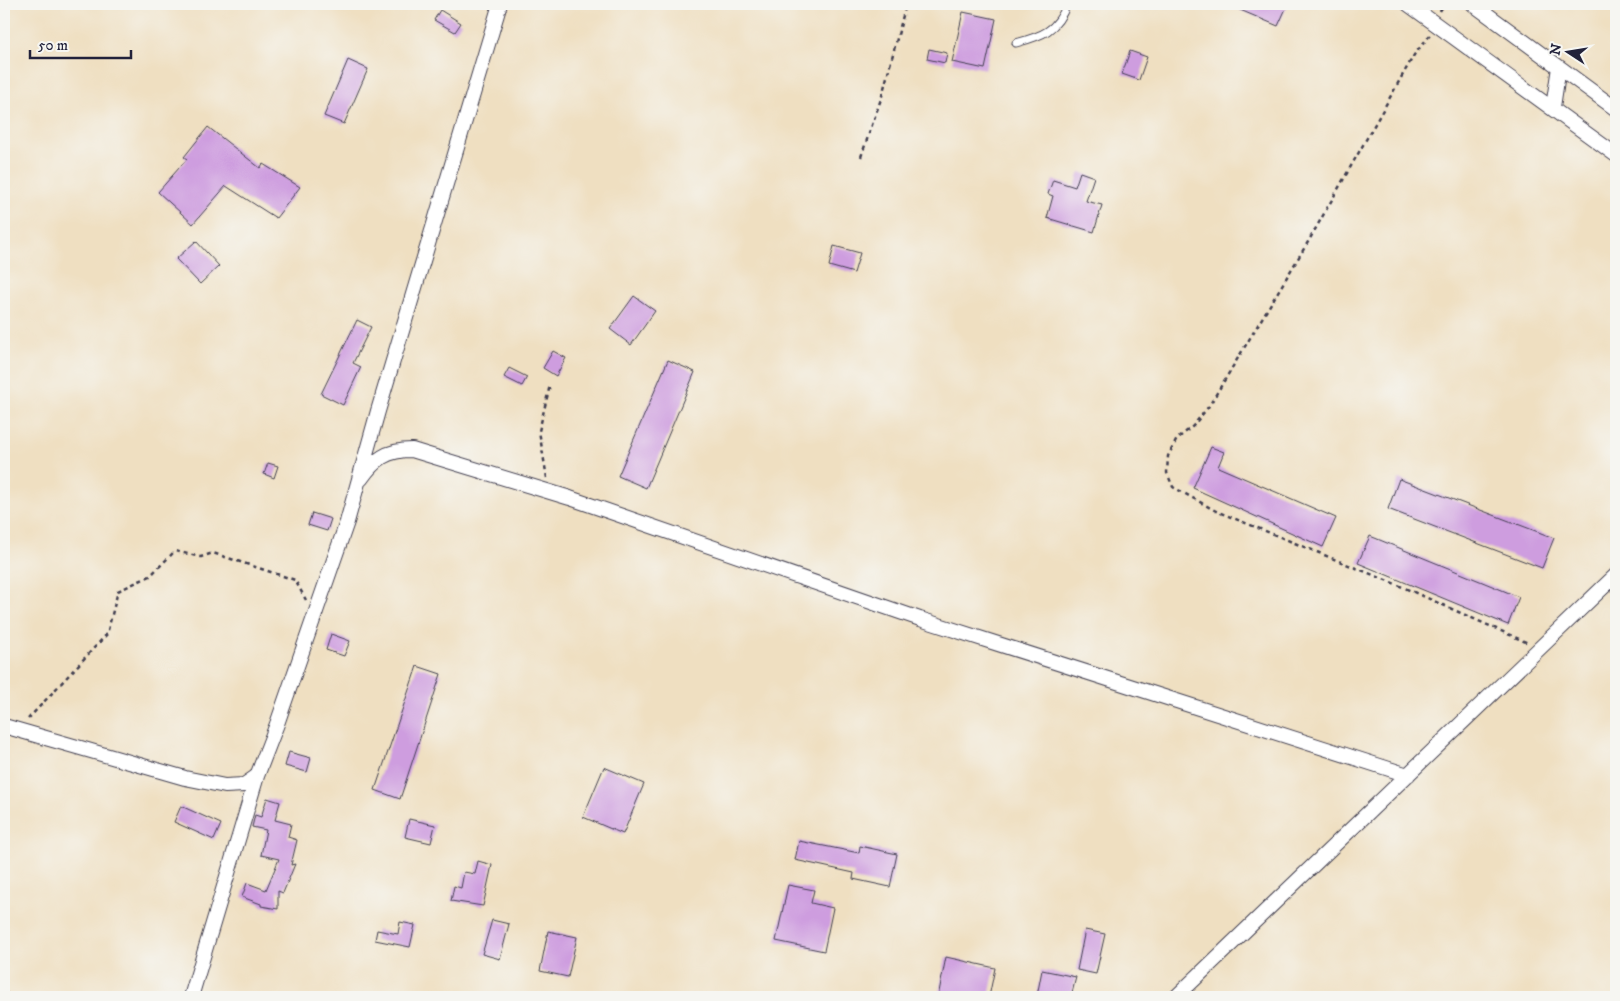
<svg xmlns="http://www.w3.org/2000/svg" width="1620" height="1001" font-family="'IM FELL DW Pica',serif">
	<rect width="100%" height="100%" fill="#f6f6f2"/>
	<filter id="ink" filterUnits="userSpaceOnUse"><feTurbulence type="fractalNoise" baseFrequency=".02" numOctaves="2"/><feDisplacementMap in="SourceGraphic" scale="10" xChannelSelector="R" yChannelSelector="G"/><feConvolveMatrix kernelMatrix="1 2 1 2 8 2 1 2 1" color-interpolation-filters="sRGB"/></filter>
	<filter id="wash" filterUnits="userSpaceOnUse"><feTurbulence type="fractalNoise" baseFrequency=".0096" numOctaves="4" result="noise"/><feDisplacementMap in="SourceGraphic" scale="20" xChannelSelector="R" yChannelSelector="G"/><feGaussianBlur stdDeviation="1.12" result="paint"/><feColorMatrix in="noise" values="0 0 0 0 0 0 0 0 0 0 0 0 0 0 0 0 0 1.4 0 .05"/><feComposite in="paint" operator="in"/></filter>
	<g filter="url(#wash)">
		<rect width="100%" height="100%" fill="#efdfc1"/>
		<g id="blocks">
			<path fill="#ce9ddf" d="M1226,4H1288L1278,26Z
				M440,10L461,23L455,32L434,20Z
				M963,12L996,19L985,69L952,62Z
				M929,49L947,53L945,63L927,59Z
				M1130,51L1147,57L1139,80L1122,74Z
				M348,60L368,69L344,124L324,116Z
				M208,127L260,168L263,164L300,187L276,218L226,186L193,224L158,192L187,159L184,157Z
				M1080,172L1094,177L1086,201L1102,205L1094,232L1047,218L1053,196L1048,194L1053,180L1075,187Z
				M196,241L219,266L200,284L176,259Z
				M834,246L860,253L854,273L829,266Z
				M634,296L655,311L631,345L610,329Z
				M357,320L371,327L353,363L361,367L343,405L321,394Z
				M553,351L566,358L556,376L543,368Z
				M668,360L695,372L646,488L618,476Z
				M509,368L527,377L522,386L504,377Z
				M1211,447L1224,452L1218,467L1336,518L1323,547L1193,488Z
				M268,463L278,466L274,478L264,474Z
				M1399,479L1554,538L1542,568L1388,509Z
				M312,513L331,519L327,531L308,525Z
				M1370,536L1519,597L1508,625L1358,563Z
				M331,634L350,641L344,656L326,650Z
				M417,666L441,674L400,799L375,790Z
				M289,752L311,758L307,772L285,766Z
				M604,767L644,784L623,834L583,817Z
				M267,798L280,802L275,820L291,824L288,837L297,840L291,865L295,864L283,893L278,891V909L261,906V904L242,897L247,883L266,890L279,859L261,855L266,830L252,827L255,815L261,817Z
				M181,806L221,824L214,840L174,822Z
				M409,819L435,825L431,843L405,837Z
				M799,841L859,853L860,846L897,854L890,887L853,879L854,873L795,860Z
				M478,861L492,865L483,906L451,901L454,886L461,888L464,872L475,874Z
				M788,885L814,890L811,903L833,908L824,951L776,941Z
				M492,920L509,924L500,959L482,954Z
				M400,922L415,925L410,947L375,940L377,930L398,934Z
				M1085,930L1105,934L1096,974L1077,970Z
				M548,931L577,937L568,977L540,971Z
				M946,957L995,968L989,997H938Z
				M1042,970L1076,977L1071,997L1037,996Z"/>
		</g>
	</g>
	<g filter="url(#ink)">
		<use href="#blocks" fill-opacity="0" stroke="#413e4f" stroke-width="1"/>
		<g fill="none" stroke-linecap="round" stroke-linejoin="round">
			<g stroke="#413e4f" stroke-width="9">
				<path id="service" d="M1016,43C1042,36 1057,31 1067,4"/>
			</g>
			<g stroke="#413e4f" stroke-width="16">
				<path id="minor" d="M1408,4L1616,155
					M1473,4L1616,109
					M1553,107L1559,67
					M361,479C375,459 387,450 412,450L570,498L920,619L1408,775
					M4,726L185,778L225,786L244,785L257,776L277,724L347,522L378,411L500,4
					M191,997L257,776
					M1176,997L1616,575"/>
			</g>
			<path stroke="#413e4f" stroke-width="2.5" stroke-dasharray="4 4" stroke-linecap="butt" d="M1440,11L1444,4
				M1430,35L1414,55L1308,242L1209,406L1193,426L1177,439L1168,456L1167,473L1173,487L1216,511L1398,585L1528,643
				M861,157L882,96L906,4
				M547,478L539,431L550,385
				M28,719L107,634L118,591L150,576L175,551L201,557L213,553L295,580L306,600
				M4,993L20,997"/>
			<use href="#service" stroke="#fff" stroke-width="7"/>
			<use href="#minor" stroke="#fff" stroke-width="14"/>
		</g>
	</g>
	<rect width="1620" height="1001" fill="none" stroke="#f6f6f2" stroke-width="20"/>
	<g transform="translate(1568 52) rotate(282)" stroke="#f6f6f2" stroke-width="4" paint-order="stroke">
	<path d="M0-4L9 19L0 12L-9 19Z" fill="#22223b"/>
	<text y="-8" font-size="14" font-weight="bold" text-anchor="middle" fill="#22223b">N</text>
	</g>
	<path d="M30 50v8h101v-8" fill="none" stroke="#22223b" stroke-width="2.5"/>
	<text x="38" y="50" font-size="15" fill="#22223b" stroke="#f6f6f2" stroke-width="4" paint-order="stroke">50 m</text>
</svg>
